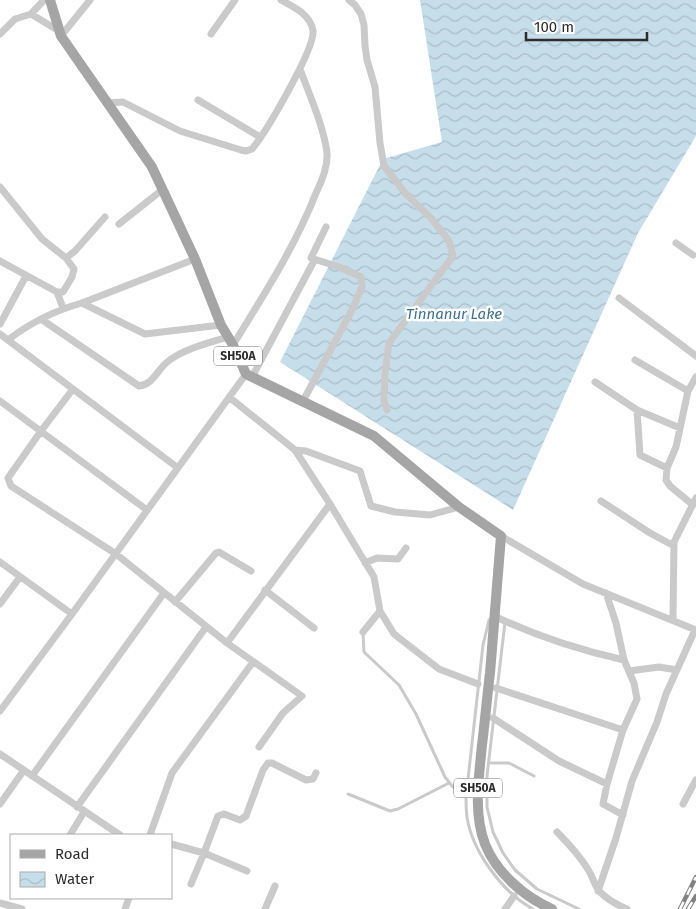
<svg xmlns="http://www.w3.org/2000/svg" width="696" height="909" font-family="'Fira Sans',sans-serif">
	<defs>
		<pattern id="water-waves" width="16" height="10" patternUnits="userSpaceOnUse" patternTransform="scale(1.25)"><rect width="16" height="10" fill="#c6ddea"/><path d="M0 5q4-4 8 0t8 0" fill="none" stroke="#aabec9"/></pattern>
	</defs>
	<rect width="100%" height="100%" fill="#fff"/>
	<path fill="url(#water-waves)" d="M420,0H696V136L638,233L513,510L280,362L383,159L442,142Z"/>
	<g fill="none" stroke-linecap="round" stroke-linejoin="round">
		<path stroke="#cacaca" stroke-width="3" d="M492,618L489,620L483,645L466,797C466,804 466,810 467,817C472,851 503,893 533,909
			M505,622L487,776V807L493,832L503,853L515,870L537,889L579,909
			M363,633L364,652L399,685L416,714L445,777L452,786L466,797
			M489,763H509L534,776
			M348,794L390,811L398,809L449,783"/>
		<path stroke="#cacaca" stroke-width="7" d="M349,0L355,5L361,14L364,25L365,46L367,60L375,87L380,143L384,166L406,194L431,218L449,241L453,256L389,343L385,374L384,400L387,410
			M31,14L44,0
			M0,34L15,19L31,14L59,31
			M211,34L235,0
			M61,36L90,0
			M198,100L260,137
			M107,103L123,102L180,131L241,150L246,151L252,149C265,134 315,49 313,31C311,15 294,7 281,0
			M0,187L42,239L66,258L74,269L72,277L63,292H57
			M119,224L162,190
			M676,243L693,255
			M66,258L75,251L105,217
			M0,261L57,292L63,308
			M619,298L696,356
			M82,303L145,334L221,325
			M41,319L139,386C152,385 157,371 166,363C180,350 210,342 228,337
			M0,324L26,276
			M0,334L178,468
			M8,340C31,322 53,311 82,303L195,259
			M233,345C263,296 295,247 316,193C322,181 328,167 327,153C324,127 309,94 300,69
			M635,360L688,391
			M252,377L315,259
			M595,382L637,410L680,428
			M73,389L41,431L8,478L11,486L116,554L227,643L302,696L283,713L259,747
			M229,397L295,450L330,504L374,577L380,611L394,634L439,669L478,684
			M0,401L147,510
			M303,401L352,310L362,287L361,277L339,267L311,258L326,227
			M637,410L640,455L667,468
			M295,450L306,451L360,471L371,506L395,512L430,515L459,507
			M601,501L650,533L674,546
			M693,505L670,486L666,480L667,468L676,447L688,391L696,377
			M501,536L583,584L696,630
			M0,562L72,614
			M365,563L377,558L398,559L406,548
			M265,590L314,628
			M606,593L616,623L624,660L634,683L637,699L623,730L607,784L603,804L623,815
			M175,602L216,553L219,552L251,571
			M0,604L20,577
			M494,616C536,636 579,650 624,660
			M673,620L674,542L696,498
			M363,632L380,611
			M227,643L330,504
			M629,671L659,667L677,670
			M496,688L623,730
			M0,711L72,614L246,374
			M493,718L559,761L607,784
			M0,754L120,835
			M32,776L164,593
			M0,804L24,770
			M683,804L696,780
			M77,807L206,627
			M557,832C569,844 580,856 589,871C593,878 595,887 600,892C608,900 617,905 627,909
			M70,835L84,812
			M150,835L172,773L253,662
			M171,844L204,853L218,816L224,814L240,820L246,816L263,770L268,763H272L306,780L313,779L316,773
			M191,884L204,853L247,871
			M598,891L616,838L632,781L657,722L666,694L695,630
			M0,903L22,909
			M125,909L129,898
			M265,909L275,886
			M505,909L514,896"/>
		<path stroke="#a5a5a5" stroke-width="10" d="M50,0L61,36L152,167L195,259L221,325L233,345L246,374L374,436L459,507L501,536C497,582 494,628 490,673C487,697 485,721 482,745C479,777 473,813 485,844C496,872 524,897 552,909"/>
		<g stroke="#828282" stroke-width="4.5">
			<path id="rail" d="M680,909L696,877
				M688,909L696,896"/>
		</g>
		<use href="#rail" stroke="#fff" stroke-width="2.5" stroke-dasharray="8" stroke-linecap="butt"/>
	</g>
	<g text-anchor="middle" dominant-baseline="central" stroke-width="5" stroke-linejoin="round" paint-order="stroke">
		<g fill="#fff" stroke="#6c6c6c" stroke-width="1">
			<rect x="214" y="346.5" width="48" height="19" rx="4"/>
			<rect x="454" y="778.5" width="48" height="19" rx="4"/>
		</g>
		<g font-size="12" font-weight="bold" fill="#2d2d2d">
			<text x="238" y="356">SH50A</text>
			<text x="478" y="788">SH50A</text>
		</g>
		<g font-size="15" font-style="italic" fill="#3d708c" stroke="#fff">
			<text x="454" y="314">Tinnanur Lake</text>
		</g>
	</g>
	<rect x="10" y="834" width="162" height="65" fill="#ffffff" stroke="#ababab"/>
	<rect x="20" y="850" width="25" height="8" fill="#a5a5a5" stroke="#ababab"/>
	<text x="55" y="859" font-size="15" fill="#2d2d2d">Road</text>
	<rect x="20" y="872" width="25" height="15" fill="url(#water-waves)" stroke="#ababab"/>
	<text x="55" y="884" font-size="15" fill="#2d2d2d">Water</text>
	<path d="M526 32v8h121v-8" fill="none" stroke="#2d2d2d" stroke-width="2.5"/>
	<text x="534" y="32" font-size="15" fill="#2d2d2d" stroke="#ffffff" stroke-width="4" paint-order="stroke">100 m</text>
</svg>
